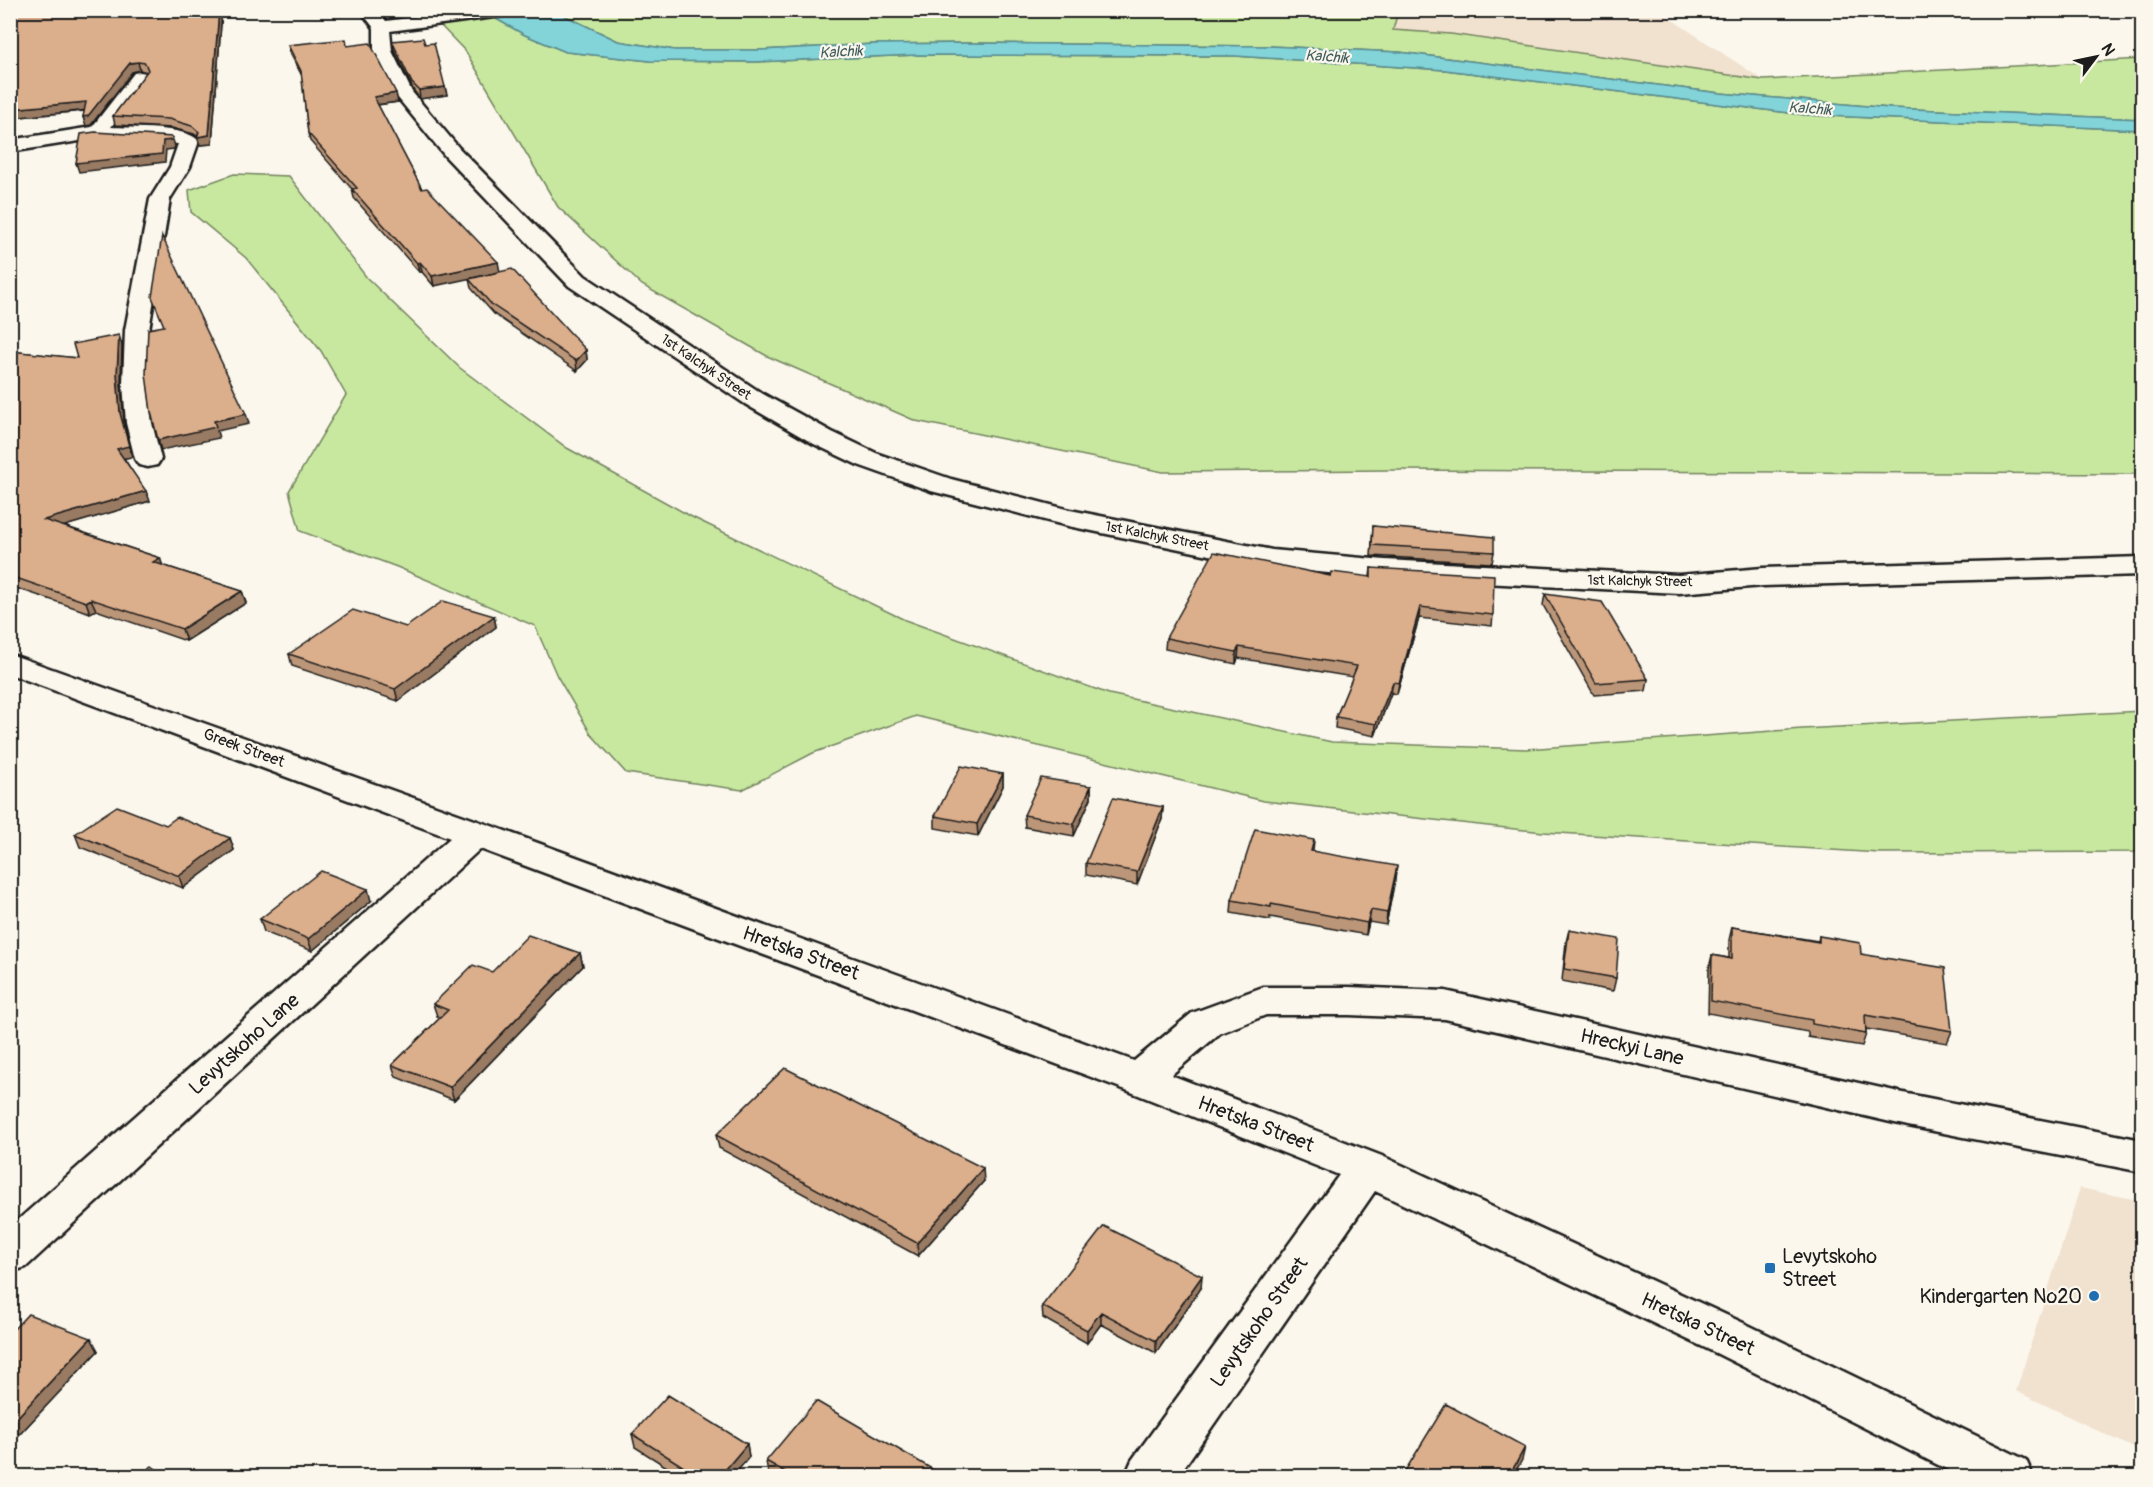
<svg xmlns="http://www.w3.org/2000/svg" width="2153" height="1487" font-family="Pangolin,sans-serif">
	<rect width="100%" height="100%" fill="#fbf7ec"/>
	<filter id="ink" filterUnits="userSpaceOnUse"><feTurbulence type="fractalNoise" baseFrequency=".0167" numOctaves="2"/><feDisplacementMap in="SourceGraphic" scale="12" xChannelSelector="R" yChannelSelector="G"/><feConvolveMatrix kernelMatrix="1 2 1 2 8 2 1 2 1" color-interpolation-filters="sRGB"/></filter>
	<g filter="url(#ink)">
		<path fill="#f1e1cf" d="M1398,11H1659L1763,80L1451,34L1392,30Z
			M2080,1188L2142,1201V1452L2016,1391Z"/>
		<path fill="#c8e8a0" stroke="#72825e" stroke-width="1.5" d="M411,11H482L525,35L566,52L650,61L755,62L917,55L1235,56L1445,70L1806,115L2142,130V474L1390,470L1163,472L916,421L767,356L642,285L558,207L466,52L441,26Z
			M555,11H1398L1393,30L1451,34L1763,80L2142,59V119L1890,108L1720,93L1399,52L1269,46L971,43L875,44L760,50H675L618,41Z
			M234,174L289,176L367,278L460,368L567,448L692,517L905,620L1109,694L1332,742L1526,749L1802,729L2142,711V852L1880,853L1543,832L1264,801L916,716L813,753L742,790L626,773L591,734L557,676L535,626L397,567L300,531L289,491L346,395L321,351L246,258L191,212L189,190Z"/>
		<path fill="#82d4d9" stroke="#598a8d" stroke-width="1.5" d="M482,11H555L618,41L675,50H760L875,44L971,43L1269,46L1399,52L1720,93L1890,108L2142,119V130L1806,115L1445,70L1235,56L917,55L755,62L650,61L566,52L525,35Z"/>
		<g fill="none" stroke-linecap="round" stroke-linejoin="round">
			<g stroke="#1c1c1c" stroke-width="5">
				<path id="minor" d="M360,10H377L386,21L469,10H517L509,15L390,31L392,51L412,92L459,148L585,276L763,394L832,432L876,453L951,479L1070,510L1272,550L1385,560L1679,575L1763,568L2142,557V575L1763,586L1679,593L1385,578L1272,568L1068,526L931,491L858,465L814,444L745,404L569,286L445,156L398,98L374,51V28Z
					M140,72L146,73L149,77L111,127C130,128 188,126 199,141L190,167L170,199L149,330L147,384L152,423L161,459L157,465L148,467L139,465L135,459L126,423L123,384L125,330L150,199L170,167L178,144L98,138L10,152V140L92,127L134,73Z
					M10,654L489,825L1134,1061L1192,1013L1263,987H1349L1445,991L1908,1094L2142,1140V1172L1908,1126L1445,1019L1349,1015H1266L1220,1033L1171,1075L1382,1156L1750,1326L2026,1460L2033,1476H1960L1718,1354L1375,1191L1178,1476H1125L1132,1460L1339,1175L1126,1090L480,849L26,1267L10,1272V1227L450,838L10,674Z"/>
			</g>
			<use href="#minor" fill="#fbf7ec" fill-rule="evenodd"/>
		</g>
		<path fill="#bc9678" stroke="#1c1c1c" stroke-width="1.5" d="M10,10H222L212,144L200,145L198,137L194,134L172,128L115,125L113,116L147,72L140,70L132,72L91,125L86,126L83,117L85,111L10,118Z
			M392,41L425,44L445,87L447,95L420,99L414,91L394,49Z
			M288,45L347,46L398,102L378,105L422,189L434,286L422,272H419L354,198L352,189L310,141L308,133L302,76L290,53Z
			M469,279L586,350L587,360L577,371L494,314L471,288Z
			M122,345L121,384L124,423L132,457L124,458L150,501L64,526L160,558L162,565L242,591L246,603L186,641L96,610L90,613L10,586V351L77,358Z
			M1373,526L1494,552L1492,563L1371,556Z
			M1371,568L1493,615L1492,626L1419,618L1397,694L1391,693L1375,736L1335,728L1336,717L1353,677L1238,658L1236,664L1165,649L1166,638L1370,577Z
			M1545,594L1648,679L1646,691L1594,695L1543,605Z
			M494,616L496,627L398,701L292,666L289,654L406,627Z
			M1003,774V786L978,836L935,828V816Z
			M1091,786V798L1074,836L1025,827L1024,815Z
			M1163,807L1162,819L1137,885L1086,875V863Z
			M166,825L230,838L234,850L183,888L80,847L75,834Z
			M1314,840L1313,851L1395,879L1386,925L1369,922L1366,935L1270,917V920L1231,913L1232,900Z
			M371,901L312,951L264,932L260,919Z
			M1732,927L1818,941L1819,936L1861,954L1952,1031L1947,1043L1866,1029V1034L1862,1046L1808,1037V1032L1708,1013L1709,968L1712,955L1729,958V940Z
			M1569,930L1616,978L1613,991L1562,981L1566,942Z
			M580,953L583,966L454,1100L396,1077L392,1065L440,1018L437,1016L433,1004L492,972Z
			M2142,1014V1042L2138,1023Z
			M716,1135L984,1181L918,1256L719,1148Z
			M1201,1288L1156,1353L1101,1324L1087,1343L1043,1318L1042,1306Z
			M10,1328L91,1338L98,1351L19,1435L10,1432Z
			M632,1434L747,1444L749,1457L733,1476H681L635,1447Z
			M766,1461L944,1476H774L768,1473Z"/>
		<path fill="#997a62" stroke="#1c1c1c" stroke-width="1.5" d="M219,10H222L212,144L200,145L197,137L209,135Z
			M138,62L140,70L132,72L91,125L86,126L83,117L130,63Z
			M445,87L447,95L420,99L419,90Z
			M396,93L398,102L375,105L374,97Z
			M86,102L89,110L10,118V109Z
			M172,137L175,146L174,149L166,150L165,162L79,172L76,163L163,141Z
			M420,262L422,272H419L417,263Z
			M498,262L500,272L434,286L432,276Z
			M119,335L122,345L121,384L124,423L132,457L120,459L117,449L120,413L117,374Z
			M586,350L587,360L577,371L576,361Z
			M246,414L249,424L217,431L219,438L161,450L158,440L214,421Z
			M146,491L150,501L48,531L44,520Z
			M160,558L164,569L153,562Z
			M242,591L246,603L186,641L182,629Z
			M91,599L96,610L90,613L86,602Z
			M1420,607L1419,618L1397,694L1399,683Z
			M494,616L496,627L398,701L395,689Z
			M1239,647L1238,658L1236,664V652Z
			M1393,682L1391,693L1375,736L1376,724Z
			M1003,774V786L978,836L977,824Z
			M1091,786V798L1074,836V824Z
			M1163,807L1162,819L1137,885V872Z
			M230,838L234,850L183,888L179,876Z
			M1397,866L1395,879L1386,925L1387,913Z
			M368,889L371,901L312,951L308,939Z
			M1371,910L1369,922L1366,935L1367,923Z
			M580,953L583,966L454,1100L450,1087Z
			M983,1168L984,1181L918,1256L917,1243Z
			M1202,1276L1201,1288L1156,1353V1341Z
			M1101,1312V1324L1087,1343V1330Z
			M91,1338L98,1351L19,1435L12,1423Z
			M747,1444L749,1457L733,1476H720Z
			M1525,1447L1522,1460L1513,1476H1509Z"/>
		<path fill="#dbae8c" stroke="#1c1c1c" stroke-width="1.5" d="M10,10H219L209,135L197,137L199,132L192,126L169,119L113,116L148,70L145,63L138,62L130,63L88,116L83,117L86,102L10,109Z
			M423,38L425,44L434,43L445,87L419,90L412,83L392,41Z
			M346,39L347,46L370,43L396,93L374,97L422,189L427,188L498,262L432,276L420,262L417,263L352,189L357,188L308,133L301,71L288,45Z
			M95,132L172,137V140L163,141L162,154L76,163L81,134Z
			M162,236L246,414L214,421L216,427L158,440L151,412L146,374L148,329L164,326L152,297Z
			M512,269L586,350L576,361L492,305L469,279Z
			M119,335L117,374L120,413L129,446L117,449L146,491L44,520L160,558L153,562L242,591L182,629L91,599L86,602L10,576V351L77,358L73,344Z
			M1373,526L1494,537V552L1372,545Z
			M1214,552L1331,576L1332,572L1371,577V568L1494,575L1493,615L1420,607L1399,683L1393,682L1376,724L1336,717L1357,666L1239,647L1236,652L1166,638Z
			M1545,594L1602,602L1648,679L1596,683Z
			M443,601L494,616L395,689L289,654L353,610L406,627Z
			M961,766L1003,774L977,824L935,816Z
			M1041,778L1091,786L1074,824L1024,815Z
			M1113,798L1163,807L1137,872L1086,863Z
			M117,806L166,825L177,817L230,838L179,876L75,834Z
			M1255,829L1314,840L1311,851L1397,866L1387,913L1371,910L1367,923L1271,904V907L1232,900Z
			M321,871L368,889L308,939L260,919Z
			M1732,927L1819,942V936L1860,943L1861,954L1945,968L1952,1031L1865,1015L1866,1034L1812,1024V1020L1711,1001L1712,955L1732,959Z
			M1569,930L1619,939L1616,978L1564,969Z
			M528,935L580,953L450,1087L392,1065L448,1010L433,1004L473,965L492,972Z
			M785,1068L983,1168L917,1243L716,1135Z
			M1104,1226L1202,1276L1156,1341L1101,1312L1087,1330L1042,1306Z
			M28,1314L91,1338L12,1423L10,1422V1328L14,1329Z
			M668,1395L747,1444L720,1476H698L632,1434Z
			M816,1401L944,1476H792L766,1461Z
			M1446,1404L1525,1447L1509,1476H1402Z
			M152,1466L166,1476H140Z"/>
	</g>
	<g fill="#1f6fb2" stroke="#fbf7ec" stroke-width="2">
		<rect x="1764" y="1262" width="12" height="12" rx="3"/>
		<circle cx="2094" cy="1296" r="6"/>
	</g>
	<g text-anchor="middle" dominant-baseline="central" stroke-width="4.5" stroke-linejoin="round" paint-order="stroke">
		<g font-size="14" fill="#1c1c1c" stroke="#fbf7ec">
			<text transform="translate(706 367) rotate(34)">1st Kalchyk Street</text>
			<text transform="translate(1157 536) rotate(11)">1st Kalchyk Street</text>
			<text transform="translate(1640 581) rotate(1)">1st Kalchyk Street</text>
		</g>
		<g font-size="15" font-style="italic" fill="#405c5e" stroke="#fbf7ec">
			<text transform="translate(841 52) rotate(-3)">Kalchik</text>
			<text transform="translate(1327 57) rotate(4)">Kalchik</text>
			<text transform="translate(1810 109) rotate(4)">Kalchik</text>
		</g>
		<g font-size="16" fill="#1c1c1c" stroke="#fbf7ec">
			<text transform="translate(244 748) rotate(20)">Greek Street</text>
		</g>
		<g font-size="20" fill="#1c1c1c" stroke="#fbf7ec">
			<text transform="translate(801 953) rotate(20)">Hretska Street</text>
			<text transform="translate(244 1044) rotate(-42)">Levytskoho Lane</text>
			<text transform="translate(1632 1047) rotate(13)">Hreckyi Lane</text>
			<text transform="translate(1256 1124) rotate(21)">Hretska Street</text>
			<text transform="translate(1259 1322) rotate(-55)">Levytskoho Street</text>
			<text transform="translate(1698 1324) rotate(25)">Hretska Street</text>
		</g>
		<g font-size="20" fill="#1c1c1c" stroke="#fbf7ec" text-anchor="start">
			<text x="1782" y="1256">Levytskoho<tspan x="1782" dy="23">Street</tspan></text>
			<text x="2082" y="1296" text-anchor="end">Kindergarten №20</text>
		</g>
	</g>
	<rect width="2153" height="1487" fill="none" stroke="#fbf7ec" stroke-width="36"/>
	<rect x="18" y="18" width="2117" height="1451" fill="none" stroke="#1c1c1c" stroke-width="2" filter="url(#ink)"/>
	<g transform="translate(2096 57) rotate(58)" stroke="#fbf7ec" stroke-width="4.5" paint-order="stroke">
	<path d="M0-4.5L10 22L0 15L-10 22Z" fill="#1c1c1c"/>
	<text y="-9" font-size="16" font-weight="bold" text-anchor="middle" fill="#1c1c1c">N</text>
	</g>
</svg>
